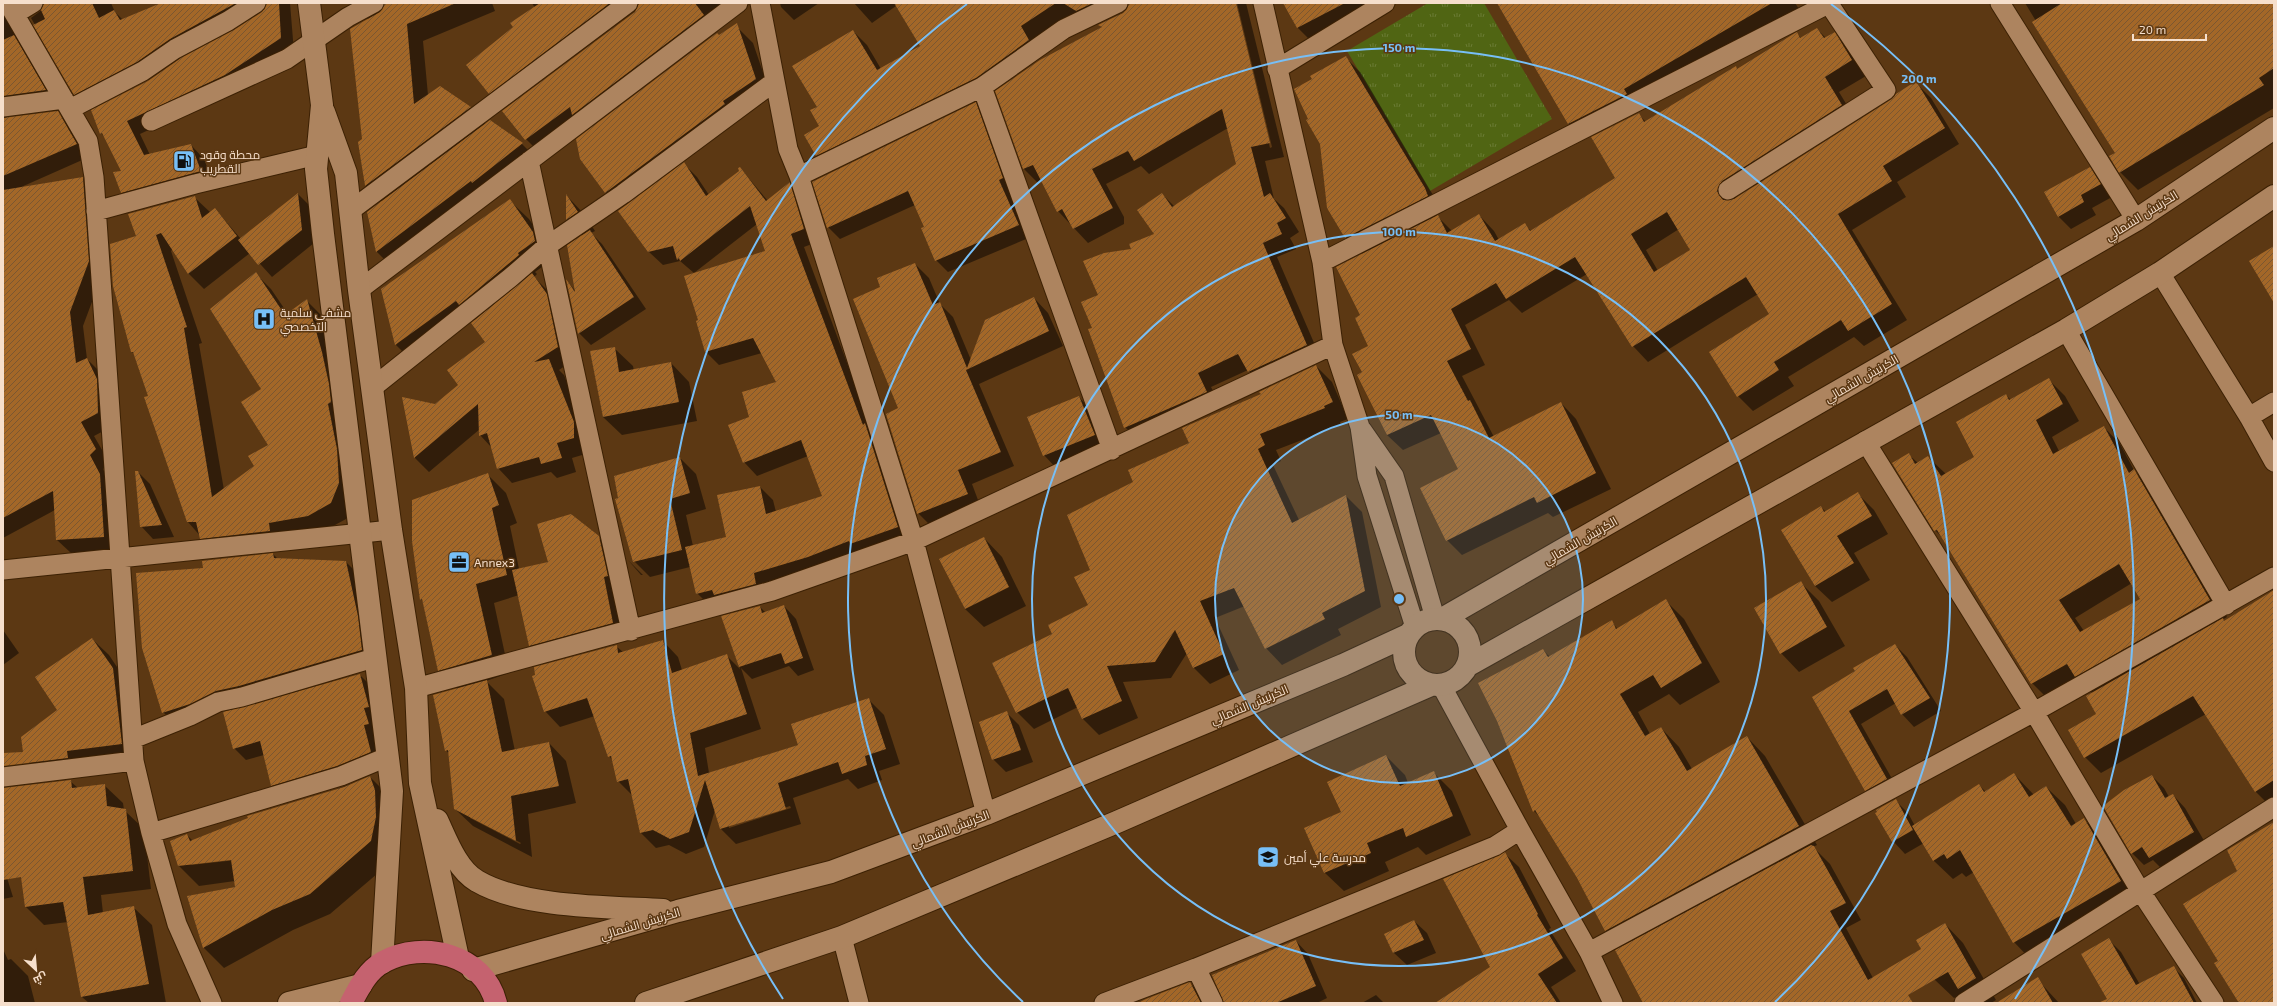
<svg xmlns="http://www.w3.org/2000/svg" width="2277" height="1006" font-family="'Exo 2',Cairo,sans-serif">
	<defs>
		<pattern id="park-tufts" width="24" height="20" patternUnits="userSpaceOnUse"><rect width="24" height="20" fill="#506513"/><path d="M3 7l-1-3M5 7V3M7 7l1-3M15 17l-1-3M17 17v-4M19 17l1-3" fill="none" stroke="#6a7b34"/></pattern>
		<pattern id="building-hatch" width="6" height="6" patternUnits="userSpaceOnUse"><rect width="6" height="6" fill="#a36728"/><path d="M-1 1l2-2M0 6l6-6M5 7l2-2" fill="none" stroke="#7b5731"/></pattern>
	</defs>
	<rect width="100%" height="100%" fill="#5c3813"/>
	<path fill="url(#park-tufts)" d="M1428,3H1484L1552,119L1430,191L1347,51Z"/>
	<path fill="#0007" fill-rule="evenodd" d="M3,3H111L115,12L123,20L163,3H290L294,52L239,88L140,134L150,155L191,145L204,159L214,185L135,206L122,192L123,172L106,139L101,133L149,82L234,32L263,13L266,7L88,107L75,94L31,18L43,9L44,6L33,12L22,5L58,104L10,111L6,119L57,112L71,126L89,157L19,188L83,178L96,192L102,275L83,326L87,359L100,372L111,427L94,436L109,462L103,469L113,489L117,550L71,553L57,540L55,510L3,538Z
		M352,3H492L495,11L423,41L428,95L440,87L470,108L486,124L490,121L522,144L537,159L392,267L377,252L368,212L382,202L365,186L359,142L363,139L369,20Z
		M532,3H736L710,20L718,31L588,129L583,124L541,154L526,139L637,9L504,108L489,93L514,27L535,8Z
		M780,3H819L794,20L781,7Z
		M854,3H1106L1074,14L1042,54L830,169L816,155L821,126L818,107L853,31L867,45L881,69L921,47L896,6L872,23Z
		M1160,3H1235L1270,148L1272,147L1237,3H1246L1284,157L1265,161L1274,199L1284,208L1299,232L1290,238L1296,249L1277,257L1321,359L1263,386L1248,370L1211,387L1221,406L1139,441L1125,427L1093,328L1099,295L1132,250L1155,235L1162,194L1174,206L1237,164L1228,128L1149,174L1141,166L1106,184L1124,217V224L1088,243L1058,211L1042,181L1038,183L1024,169L996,92L1103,28L1100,25L1130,9Z
		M1285,3H1378L1311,41L1297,27Z
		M1499,3H1795L1799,9L1583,137L1569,124Z
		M2025,3H2274V108L2138,190L2120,172L2116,153Z
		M739,29L753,43L770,93L619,206L606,192L719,36Z
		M1817,29L1826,38L1834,34L1850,49L1866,76L1839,92L1856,120L1737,196L1735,200L1893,100L1916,83L1931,98L1959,144L1897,182L1906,197L1852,230L1907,320L1864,346L1854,337L1788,377L1794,386L1753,411L1738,396L1771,315L1758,294L1648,362L1633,346L1587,274L1522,313L1509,300L1465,325L1485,365L1462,376L1494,437L1561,403L1576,419L1611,489L1553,517L1548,513L1462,555L1447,540L1460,469L1441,433L1403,450L1387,435L1363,373L1370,346L1362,316L1363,255L1346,237L1321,144L1309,119L1314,79L1345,57L1361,73L1443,212L1436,215L1452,231L1479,215L1494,231L1499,240L1525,224L1531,231L1617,179L1638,114L1646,122L1735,67L1738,70L1797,34L1801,38ZM1679,229L1692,250L1658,271L1646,250Z
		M976,103L988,115L1031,237L948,272L936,260L926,227L915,205L840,239L828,227Z
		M684,164L697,177L709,195L740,171V168L768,201L789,184L803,197L817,242L804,247L873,433L911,541L711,607L697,593L690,567L650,577L634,561L680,458L696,474L706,509L686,515L693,546L727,538L760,487L773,500L776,512L823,497L808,456L757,476L744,462L751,418L777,382L762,353L719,365L706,352L697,322L766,252L757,224L694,273L680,261L663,265L649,252L619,211Z
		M2089,168L2102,180L2112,197L2092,208L2096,215L2071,229L2058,216Z
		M298,194L310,206L314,243L272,277L250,253L204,289L188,273L173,249L171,251L202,343L199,344L224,490L255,466L269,445L262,390L256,274L271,289L288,314L307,301L322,316L344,400L354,499L346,519L324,531L216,554L188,522L149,396L136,355L132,352L138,237L194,197L211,213L215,209L241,239Z
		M567,196L584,214L595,231L591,233L602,244L646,309L591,345L579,333L568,283L575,290L583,236L567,219Z
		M510,201L529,219L551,251L553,259L535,272L537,274L534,277L547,290L561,310L572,361L559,370L564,375L590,443L589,453L572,458L576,472L557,478L551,472L512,483L498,468L492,448L480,435V429L429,472L415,458L404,398L436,405L460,385L486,342L474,319L414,363L396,345Z
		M915,264L929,278L940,304L953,317L971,360L1034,298L1048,313L1063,346L979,384L1014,466L972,484L981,508L932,527L918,513L899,409L882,287Z
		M614,348L633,366L634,371L671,363L689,382L697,421L622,435L603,417Z
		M1316,366L1332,382L1348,419L1340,422L1341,425L1276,450L1281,461L1273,465L1299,520L1346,496L1362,512L1381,607L1338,629L1341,635L1282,665L1266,648L1245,606L1215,618L1239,670L1210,684L1194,668L1187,653L1171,678L1123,682L1138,718L1099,735L1083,719L1078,707L1034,729L1017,712L1054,634L1089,605L1091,571L1134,483L1262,394Z
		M2048,379L2065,396L2079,421L2052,437L2059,451L2104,427L2120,444L2135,472L2151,488L2227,617L2222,620L2225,622L2274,591V806L2272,808L2255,791L2206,714L2101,773L2085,757L2098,714L2092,693L2081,682L2049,700L2032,683L1946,541L1935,530L1908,454L1918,463L1928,457L1946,474L1976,457L2006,395L2011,400ZM2132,583L2141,599L2084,631L2075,618Z
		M1079,397L1091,410L1106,447L1056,468L1044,455Z
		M138,472L150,484L174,537L153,539L141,526Z
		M487,474L506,493L517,523L510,526L519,569L550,562L598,537L614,552L627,638L545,660L530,645L519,595L494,603L509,673L486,681L504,699L515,751L549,743L566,761L576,803L528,814L532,857L473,826L455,809L449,754L446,750L457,689L439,670L423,602L421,599ZM470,816L521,843L520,844L470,818Z
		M1857,493L1874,510L1888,534L1854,553L1870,580L1832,602L1815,586L1821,507L1826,512Z
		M984,538L1002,557L1026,606L984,627L965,609L941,560Z
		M273,554L278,559L346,562L362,578L377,666L232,707L206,719L179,728L163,712L204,569Z
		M628,560L643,575H641Z
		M1801,583L1819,601L1845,646L1799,672L1781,653Z
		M1666,601L1684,619L1720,682L1680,705L1669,694L1638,712L1650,734L1661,728L1679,747L1692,769L1747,737L1765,756L1817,845L1813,847L1830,864L1861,920L1846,928L1873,978L1912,1003H1645L1623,948L1606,930L1577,878L1542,819L1534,811L1543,650L1550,657L1611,622L1618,629Z
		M784,606L796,619L814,670L798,676L789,666L752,679L741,668L761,729L705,748L709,773L799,745L868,699L884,715L900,764L879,771L882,780L858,789L848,779L793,798L801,824L736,844L721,829L715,810L704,847L686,854L669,845L656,848L641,833L633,796L618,781L613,761L609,756L595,716L560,727L545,711L616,646L623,652L663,641L678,657L682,670L726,655L740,669L722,617L760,607L766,613ZM790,806L791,808L729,828V826Z
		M3,630L19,653L3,665Z
		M92,639L109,655L129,685L138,760L41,774L25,758L58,710Z
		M1895,645L1907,657L1941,711L1914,727L1902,714L1896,703L1861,724L1899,791L1878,802L1866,790L1813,697L1857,672Z
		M360,675L372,687L383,764L283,797L271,785L264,755L246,760L234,748Z
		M1007,713L1019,725L1033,762L1006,772L993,759Z
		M1386,756L1405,775L1408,783L1433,772L1452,791L1471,835L1426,855L1418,847L1385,862L1389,871L1344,891L1325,873L1306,828L1342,812Z
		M2014,774L2034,795L2046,787L2065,805L2076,824L2084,819L2102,838L2139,899L2032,961L2014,942L1974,872L1966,877L1962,873L1953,879L1934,861L1924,843L1905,854L1893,841L1895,800L1908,813L1915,826L1979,785L1986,792Z
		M2152,776L2164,788L2169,797L2173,795L2185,808L2206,844L2162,869L2153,860L2144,865L2132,853Z
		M370,777L390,797L391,862L330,914L293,930L224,968L204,948L188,896L236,887L235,881L199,886L178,865L187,835L193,841ZM235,858L236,860L191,865V863Z
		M70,781L78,788L104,785L123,803L124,810L144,829L151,889L101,895L103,913L133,907L152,925L166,1003H89L82,997L68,922L44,925L26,907Z
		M1505,854L1519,867L1551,928L1549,929L1576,971L1551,987L1561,1003H1454L1492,967Z
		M3,865L13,897L3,899Z
		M1414,921L1427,933L1436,953L1407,965L1394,953L1386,935Z
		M1945,924L1963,943L1996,1000L1991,1003H1972L1962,993L1954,998L1935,980L1919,952Z
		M2109,940L2121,952L2149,1000L2143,1003H2111Z
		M1296,941L1308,954L1327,998L1317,1003H1224V998Z
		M3,949L8,960L11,959L28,976L35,1003H3Z
		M2173,967L2184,978L2197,1003H2155Z
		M2037,979L2059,1003H1998Z
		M1190,983L1209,1003H1162Z
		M1376,995L1384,1003H1362Z"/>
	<path fill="url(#building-hatch)" fill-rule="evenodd" d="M44,3H92L99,18L114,10L120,20L161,3H236L170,39L137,62L74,95L33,25L45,19L41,10Z
		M267,3H279L281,38L225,75L127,121L144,155L191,144L201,171L121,193L113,172L121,171L102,133L100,134L91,110L148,81L181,58L234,30L262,12Z
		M385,3H456L407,24L414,104L440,86L471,107L365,186L358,142L362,139L350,29L380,12Z
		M540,3H610L489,94L466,65L513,27L510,23Z
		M639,3H695L704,15L572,115L570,107L525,140L502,111L635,12Z
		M894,3H1056L1021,26L1029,40L976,78L816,156L804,135L819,126L810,110L817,107L792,66L853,30L877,70L920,46Z
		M1063,3H1093L1076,11Z
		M1129,3H1236L1270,143L1251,147L1264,197L1270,193L1286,218L1277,223L1282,234L1263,243L1307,345L1248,372L1238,354L1198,373L1207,392L1124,428L1088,329L1092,328L1081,302L1098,295L1083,261L1104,253L1131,249L1129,244L1154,234L1137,210L1162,193L1172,207L1236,164L1222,109L1134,161L1128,151L1092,169L1113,208L1073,229L1062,209L1057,212L1033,165L1023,169L995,91L1040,60L1102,27L1098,25L1123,13L1127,9Z
		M1283,3H1345L1297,28Z
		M1497,3H1772L1624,89L1627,94L1568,124Z
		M2062,3H2274V68L2259,78L2264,85L2119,173L2109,156L2115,153L2032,22Z
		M737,23L756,79L723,101L725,104L605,193L580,159L576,139L717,33L719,35Z
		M1817,28L1824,38L1835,32L1852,60L1825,77L1842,105L1722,181L1717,191L1723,200L1734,199L1892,99L1896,94L1916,81L1945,128L1883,166L1892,181L1838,214L1892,304L1848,331L1841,320L1774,362L1779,370L1737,397L1709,352L1769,314L1746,277L1632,347L1575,257L1506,299L1496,283L1451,309L1471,349L1447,361L1468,401L1470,400L1489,438L1561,402L1596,473L1537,503L1534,497L1446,541L1420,488L1458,469L1431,415L1387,435L1357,375L1362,372L1352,354L1368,346L1355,318L1360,315L1336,267L1438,215L1447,233L1479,214L1495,241L1525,223L1530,231L1615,178L1591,137L1639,113L1644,122L1736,66L1737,69L1795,33L1797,32L1800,38ZM1667,212L1690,250L1654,272L1631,234Z
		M14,35L46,90L3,96V40Z
		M1346,56L1425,188L1428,196L1345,238L1327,208L1320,144L1306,120L1308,119L1294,89L1312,79L1310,76Z
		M976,102L1003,178L999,180L1019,225L935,261L921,228L924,227L908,191L827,228L812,182Z
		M58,111L77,144L3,176V118Z
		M490,120L523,143L472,183L471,181L376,252L367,212Z
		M684,162L706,196L739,171L738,168L740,167L766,201L790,182L804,229L791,234L863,425L865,423L898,527L850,544L849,541L808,557L754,573L756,584L714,595L712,590L696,594L685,547L726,537L717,495L760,486L766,514L822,496L801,440L743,463L728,425L749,417L742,392L776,382L753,338L705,352L696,321L698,320L684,276L765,251L750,206L680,261L679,258L677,260L673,246L648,252L618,211Z
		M2090,167L2101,184L2081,195L2084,202L2058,217L2044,192Z
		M83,177L89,261L70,312L76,363L87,358L97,379L98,413L81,422L96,449L90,455L100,474L104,537L56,540L53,491L3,518V190Z
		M298,193L302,230L258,265L238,240Z
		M566,194L578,212L566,220Z
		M195,196L202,218L215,208L237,236L188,274L161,233L156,235L187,327L184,328L212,497L254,466L248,456L268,445L241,402L261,389L210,309L256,272L285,315L307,299L322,352L329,384L331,402L328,404L337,449L339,483L331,503L308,516L269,523L270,531L200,539L196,522H187L144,397L148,396L133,352H131L113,286L110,244L136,236L128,214Z
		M510,199L533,232L535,241L518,253L519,255L459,305L456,301L395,345L381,289Z
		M590,230L634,297L578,334L566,279L575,292L567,245Z
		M2274,246V303L2249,261Z
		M915,263L933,305L940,302L967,368L985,320L1034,297L1049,331L966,370L1001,452L958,470L968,494L917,514L886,414L898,408L853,299L880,287L877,278Z
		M532,273L547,294L558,347L534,362L549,359L574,422V438L557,443L562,458L541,464L539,457L497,469L487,433L479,436L478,404L414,458L402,397L435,404L458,385L447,370L485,342L471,323Z
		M615,347L619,372L671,362L679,402L603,417L590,351Z
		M1316,365L1333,402L1324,406L1325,408L1260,434L1265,445L1258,449L1292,523L1346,495L1365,591L1322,613L1325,619L1265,649L1234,588L1200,601L1224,654L1193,668L1175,630L1155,662L1107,666L1122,701L1082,719L1068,688L1016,713L992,663L1052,634L1048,625L1088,605L1074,577L1090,570L1067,515L1133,482L1128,470L1189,443L1182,428L1261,394L1259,392Z
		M2049,378L2063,404L2036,420L2053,454L2104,426L2129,473L2134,469L2210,600L2075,677L2067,664L2031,684L1937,530L1934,531L1892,463L1909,453L1915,464L1928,456L1941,476L1974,457L1956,422L2006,394L2009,400ZM2119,564L2140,599L2080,632L2059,600Z
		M1079,396L1095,435L1043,456L1027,417Z
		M680,457L690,493L670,499L682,550L633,562L615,499L618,498L614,476Z
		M135,471H138L162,525L140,527Z
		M488,473L499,505L492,508L507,575L476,584L492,655L438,671L422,599L420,600L412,541V500Z
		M1858,492L1872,516L1837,536L1854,563L1815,586L1781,530L1821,506L1824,512Z
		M571,514L599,536L608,576L604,577L613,623L529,646L512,570L548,562L537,524Z
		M984,537L1009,587L965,609L939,559Z
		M273,553L274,558L346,561L358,616L362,650L239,686L216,691L190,704L162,713L142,648L136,573L203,568L202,561Z
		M1801,581L1827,627L1780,654L1754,608Z
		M2274,590V780L2255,792L2193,696L2084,758L2068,730L2096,714L2086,696L2223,618L2224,621Z
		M1666,599L1702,663L1661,688L1653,675L1620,694L1645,736L1661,727L1687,771L1747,736L1799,826L1605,931L1577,878L1535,810L1533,812L1497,721L1478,683L1543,649L1548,657L1612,620L1616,629Z
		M784,605L803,658L785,664L781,653L739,667L721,616L760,606L762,613Z
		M92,638L113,668L122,744L67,751L68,758L3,766V753L23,752L21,737L57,710L35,677Z
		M663,640L672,673L727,654L747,714L690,733L698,776L798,745L791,724L869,698L886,749L865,756L867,765L842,774L838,762L778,783L786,809L720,829L705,780L689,832L670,839L653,830L640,833L628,779L617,782L611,756L608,757L587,698L544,712L532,676L535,675L534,667L617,645L618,653Z
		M1895,644L1930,698L1901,715L1887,689L1849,711L1887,779L1865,791L1812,697L1855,671L1853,668Z
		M360,674L369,707L364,708L369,724L364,725L371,752L337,766L271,786L260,741L233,749L223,712Z
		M487,680L502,752L549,742L559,786L511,796L516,841L454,809L448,750L445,751L433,695Z
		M1007,711L1021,750L992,760L979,722Z
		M1386,755L1400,786L1434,771L1453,816L1406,837L1403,828L1367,843L1371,853L1324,873L1304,828L1341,812L1327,782Z
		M2014,773L2029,797L2046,786L2071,826L2084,818L2121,881L2013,943L1960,850L1947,859L1944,854L1933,861L1912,826L1979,784L1984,792Z
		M2152,775L2165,798L2173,794L2194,832L2149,858L2142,847L2131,854L2103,806L2124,790Z
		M370,776L375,790L376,817L371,841L310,894L272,910L203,948L187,896L235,887L231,860L178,866L170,841L187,834L190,841L248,818L247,816L344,787Z
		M71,780L72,788L105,784L107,806L126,809L133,871L83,877L88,915L134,906L149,984L81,997L63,902L25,907L21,877L3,880V788Z
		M1896,799L1913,830L1892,842L1875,813L1877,812L1876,810Z
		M2274,822V1003H2239L2214,963L2218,961L2183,904L2237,871L2227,850Z
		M1811,845L1814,846L1846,903L1830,911L1868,980L1921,949L1916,940L1945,923L1976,978L1958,989L1948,972L1908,995L1913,1003H1643L1615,950Z
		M1505,852L1538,914L1537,915L1563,958L1538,974L1557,1003H1435L1490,967L1443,879Z
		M1414,920L1424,940L1393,953L1384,934Z
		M2109,938L2136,985L2174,966L2194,1003H2098L2107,999L2081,954Z
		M1296,940L1316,986L1276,1003H1224L1212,975Z
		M2038,977L2053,1003H1996Z
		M1190,982L1201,1003H1138L1146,999Z"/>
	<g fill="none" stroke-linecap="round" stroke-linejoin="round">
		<g stroke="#3c2104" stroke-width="21">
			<path id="street" d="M8,3L88,141L94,177L134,761L151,833L341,776L387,757
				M760,3L788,149L799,176L914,541L986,814
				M1263,3L1322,262L1333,345L1360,427L1367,476L1415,627
				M2000,3L2136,220
				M15,14L33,3
				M1277,69L1385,3
				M982,87L1112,450
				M3,107L64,99
				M70,109L143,71L175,49L228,21L256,3
				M151,121L287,59L348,17L374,3
				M529,161L631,631
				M799,176L982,87L1064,29L1118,3
				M1728,190L1886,90L1829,4
				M96,211L195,184L317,155
				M350,211L628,3
				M1322,262L1830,3
				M2160,273L2249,417L2274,462
				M359,290L738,3
				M2066,330L2226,605
				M372,388L510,278L547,246L623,194L774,82
				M2249,417L2274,402
				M1362,430L1394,476L1435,618
				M1865,441L2034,712L2141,892L2214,1003
				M3,570L391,530
				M1441,685L1520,830L1589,952L1613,1003
				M416,688L772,591L914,541L1333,345
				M133,739L190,716L218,702L242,697L374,658
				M3,777L134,761
				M151,833L177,924L212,1003
				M842,937L859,1003
				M1589,952L2034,712L2274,577
				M1196,968L1213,1003
				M1104,1003L1196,968L1495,846L1520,830
				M1964,1003L2274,807"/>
		</g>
		<g stroke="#3c2104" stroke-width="24">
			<path id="secondary" d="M309,3L322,105L316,169L323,234L392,791L382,963
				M324,112L346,173L359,290L391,530L416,688L420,783L458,958
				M1404 652a33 33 0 1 1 66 0a33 33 0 1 1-66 0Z
				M1442,619L2136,220L2274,128
				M1467,666L2066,330L2160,273L2274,196
				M437,820C446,839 457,870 477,881C523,908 610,907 663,910
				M473,970L678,911L831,872L986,814L1343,665L1408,635
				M289,1003L361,985
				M646,1003L842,937L1117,822L1431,685"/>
		</g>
		<g stroke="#3c2104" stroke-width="24">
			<path id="primary" d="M351,1003C359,988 367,971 383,962C423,940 484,954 496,1003"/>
		</g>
		<use href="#street" stroke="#ad845f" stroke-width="19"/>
		<use href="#secondary" stroke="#ad845f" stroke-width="22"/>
		<use href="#primary" stroke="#c5626f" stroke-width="22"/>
	</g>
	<circle cx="1399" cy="599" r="184" fill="#77bff7" fill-opacity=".12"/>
	<g fill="none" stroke="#77bff7" stroke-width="2">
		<circle cx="1399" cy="599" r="184"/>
		<circle cx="1399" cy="599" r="367"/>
		<path d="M1023 1002A551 551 0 1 1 1775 1002"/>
		<path d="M783 999A735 735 0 0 1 967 4M1831 4A735 735 0 0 1 2015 999"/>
	</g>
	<defs>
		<g id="fuel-square" transform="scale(1.15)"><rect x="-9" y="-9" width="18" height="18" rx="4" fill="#77bff7" stroke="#5c3813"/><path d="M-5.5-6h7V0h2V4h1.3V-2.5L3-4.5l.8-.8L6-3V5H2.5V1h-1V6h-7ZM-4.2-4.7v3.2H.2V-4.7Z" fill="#111"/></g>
		<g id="hospital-square" transform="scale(1.15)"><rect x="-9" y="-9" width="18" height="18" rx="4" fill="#77bff7" stroke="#5c3813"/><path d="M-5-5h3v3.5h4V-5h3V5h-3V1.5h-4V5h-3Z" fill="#111"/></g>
		<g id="office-square" transform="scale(1.15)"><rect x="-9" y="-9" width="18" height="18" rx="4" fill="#77bff7" stroke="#5c3813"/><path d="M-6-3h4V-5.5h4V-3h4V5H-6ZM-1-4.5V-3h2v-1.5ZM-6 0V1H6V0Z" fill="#111"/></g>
		<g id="school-square" transform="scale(1.15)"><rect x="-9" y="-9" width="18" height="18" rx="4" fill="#77bff7" stroke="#5c3813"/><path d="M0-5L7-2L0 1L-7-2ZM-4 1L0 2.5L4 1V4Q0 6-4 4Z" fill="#111"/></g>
	</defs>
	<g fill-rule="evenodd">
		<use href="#fuel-square" x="184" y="161"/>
		<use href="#hospital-square" x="264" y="319"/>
		<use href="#office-square" x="459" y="562"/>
		<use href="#school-square" x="1268" y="857"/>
	</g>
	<g text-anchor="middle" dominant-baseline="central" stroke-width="3" stroke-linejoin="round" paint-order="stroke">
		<g font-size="12" fill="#f6dfcc" stroke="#5c3813" text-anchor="start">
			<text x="200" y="154">محطة وقود<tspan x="200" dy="14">القطريب</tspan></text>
			<text x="280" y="312">مشفى سلمية<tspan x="280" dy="14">التخصصي</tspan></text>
			<text x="474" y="562">Annex3</text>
			<text x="1284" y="857">مدرسة علي أمين</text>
		</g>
		<g font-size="12" fill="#f6dfcc" stroke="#5c3813">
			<text transform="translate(2141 215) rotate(-32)">الكرنيش الشمالي</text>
			<text transform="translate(1861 378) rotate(-30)">الكرنيش الشمالي</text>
			<text transform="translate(1580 540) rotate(-30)">الكرنيش الشمالي</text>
			<text transform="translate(1249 704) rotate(-23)">الكرنيش الشمالي</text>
			<text transform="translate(950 828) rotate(-21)">الكرنيش الشمالي</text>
			<text transform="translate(640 923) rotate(-17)">الكرنيش الشمالي</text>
		</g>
	</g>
	<circle cx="1399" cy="599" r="6" fill="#77bff7" stroke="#5c3813" stroke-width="2"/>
	<g font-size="12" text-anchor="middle" font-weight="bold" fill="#77bff7" stroke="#5c3813" stroke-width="3" stroke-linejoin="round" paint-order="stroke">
		<text x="1399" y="52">150 m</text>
		<text x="1919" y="83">200 m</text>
		<text x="1399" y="236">100 m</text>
		<text x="1399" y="419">50 m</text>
	</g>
	<rect width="2277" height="1006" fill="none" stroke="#f6dfcc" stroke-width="8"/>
	<g transform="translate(36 970) rotate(154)" stroke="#5c3813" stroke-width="3" paint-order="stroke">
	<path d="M0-3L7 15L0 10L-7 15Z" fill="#f6dfcc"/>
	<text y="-6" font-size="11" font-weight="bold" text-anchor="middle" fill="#f6dfcc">ش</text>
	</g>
	<path d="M2133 34v6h73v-6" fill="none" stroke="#f6dfcc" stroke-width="2"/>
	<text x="2139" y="34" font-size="12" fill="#f6dfcc" stroke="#5c3813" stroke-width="3" paint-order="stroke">20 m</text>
</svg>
